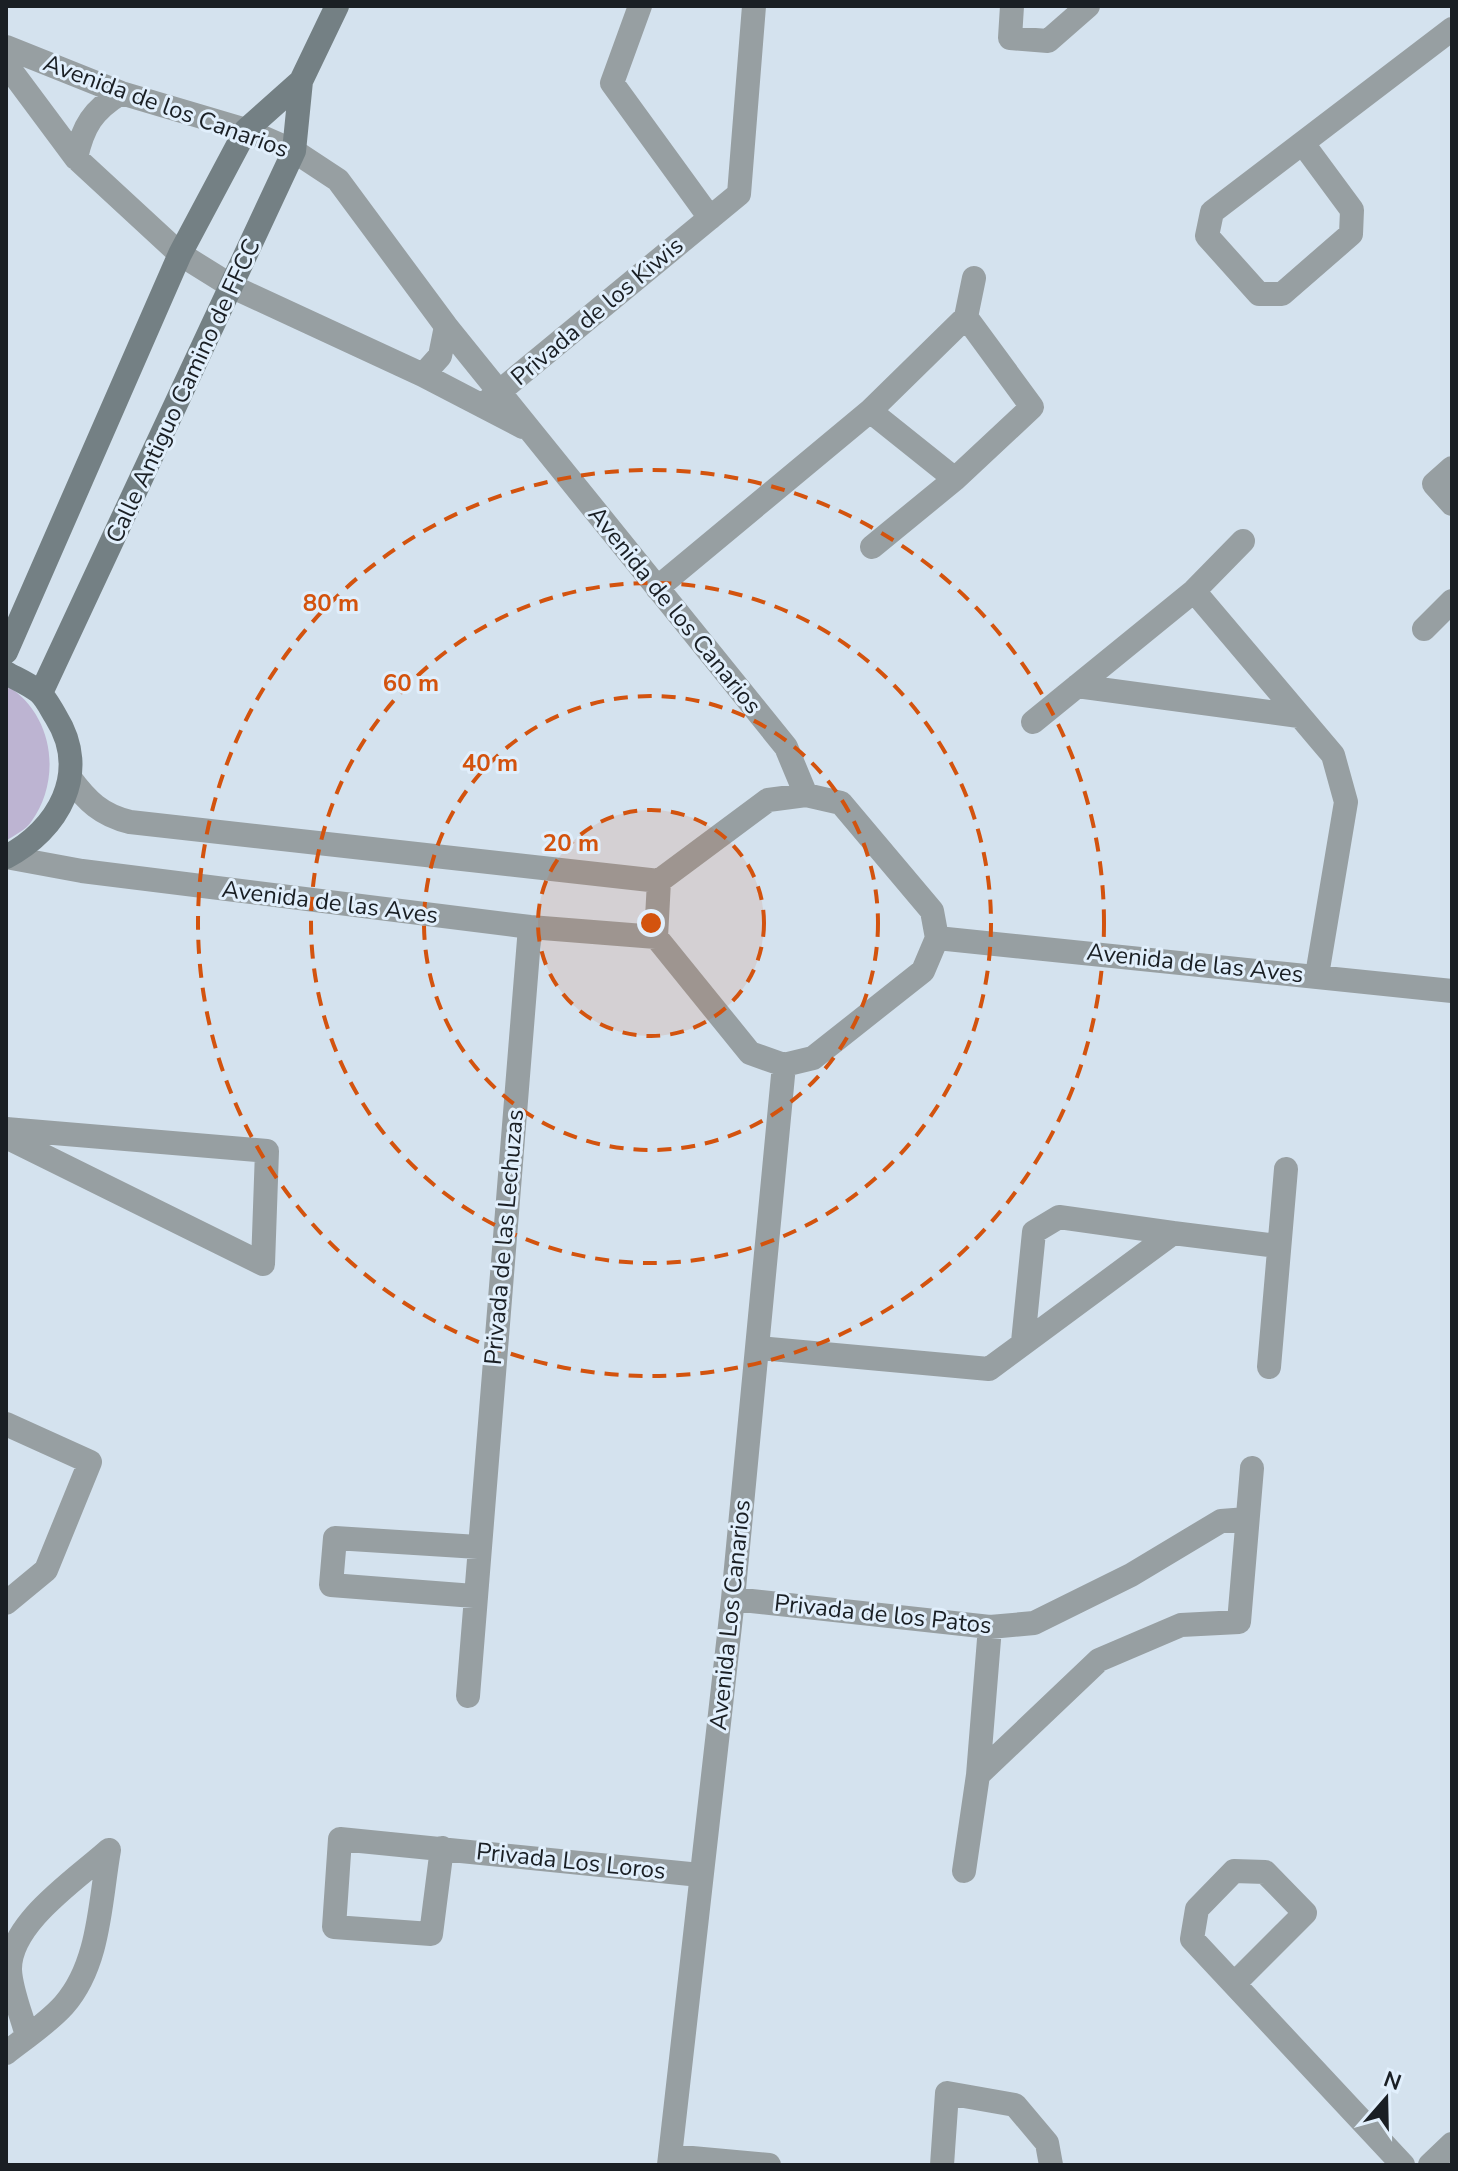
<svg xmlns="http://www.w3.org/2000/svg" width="1458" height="2171" font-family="'Nunito Sans',sans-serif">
	<rect width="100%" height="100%" fill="#d4e2ee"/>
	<path fill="#bdb4d2" d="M6,685C53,713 63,778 31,822C26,830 14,835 6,841Z"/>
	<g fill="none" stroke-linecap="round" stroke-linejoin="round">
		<path stroke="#979fa2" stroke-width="24" d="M640,6L612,83L710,218
			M1012,6L1010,38L1048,41L1088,6
			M6,47L121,93L246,130L294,151L338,180L446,326L786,747L806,795
			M6,64L76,158L180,254L233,287L423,375L523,427
			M1304,145L1352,210L1351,234L1282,294H1259L1207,236L1212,212L1452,29
			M76,158C83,126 93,110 121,93
			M423,375L440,356L446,326
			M489,400L739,194L754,6
			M870,411L955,479
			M1452,468L1434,484L1452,504
			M872,547L955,479L1032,407L966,317
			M657,588L870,411L966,317L974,278
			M1194,591L1333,755L1346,802L1317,975
			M1424,629L1452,601
			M1077,686L1299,716
			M1033,722L1194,591L1243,541
			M70,778C87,801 101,815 130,822L659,881
			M806,795L841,803L932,911L937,938L923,971L813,1058L784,1065L750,1053L656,937L659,881L768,800Z
			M6,857L82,871L530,927L656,937
			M937,938L1452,991
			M6,1129L267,1151L263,1264L6,1137
			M1023,1342L1034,1232L1059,1217L1173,1233
			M759,1348L989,1369L1173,1233L1277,1246
			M1269,1367L1286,1169
			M6,1424L90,1462L46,1570L6,1603
			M474,1596L331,1585L335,1538L478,1547
			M733,1599L990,1627L1034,1623L1131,1575L1221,1521L1247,1519
			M468,1696L530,927
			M978,1775L1099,1660L1181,1625L1239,1622L1252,1468
			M442,1848L431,1934L334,1927L340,1839L700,1875
			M964,1871L978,1775L990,1627
			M1236,1982L1305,1913L1265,1872L1234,1871L1197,1909L1192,1939L1403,2165
			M27,2036C22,2016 11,1991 10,1970C9,1923 77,1879 109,1850
			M6,2053C25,2038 48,2023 64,2005C100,1964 100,1901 109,1850
			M670,2156L769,2165
			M669,2165L733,1599L784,1065
			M942,2165L947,2093L1015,2105L1047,2143L1051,2165
			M1430,2165L1452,2144"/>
		<path stroke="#748084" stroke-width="24" d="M6,652L180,254L246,130L301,81
			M6,673C17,679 29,684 39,692C46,698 51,709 56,717C91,773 58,830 6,857
			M41,693L294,151L301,81L337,6"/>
	</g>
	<circle cx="651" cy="923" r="113" fill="#d3530e" fill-opacity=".12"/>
	<g fill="none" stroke="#d3530e" stroke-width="4" stroke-dasharray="14 10">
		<circle cx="651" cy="923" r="113"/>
		<circle cx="651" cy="923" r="227"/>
		<circle cx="651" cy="923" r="340"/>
		<circle cx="651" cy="923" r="453"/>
	</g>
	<g text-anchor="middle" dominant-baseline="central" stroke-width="6" stroke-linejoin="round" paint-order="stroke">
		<g font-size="24" fill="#1a1f24" stroke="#e1effc">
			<text transform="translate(166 106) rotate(20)">Avenida de los Canarios</text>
			<text transform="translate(597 311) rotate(-40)">Privada de los Kiwis</text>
			<text transform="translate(183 391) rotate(-65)">Calle Antiguo Camino de FFCC</text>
			<text transform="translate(675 610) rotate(51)">Avenida de los Canarios</text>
			<text transform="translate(330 902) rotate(7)">Avenida de las Aves</text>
			<text transform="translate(1195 963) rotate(6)">Avenida de las Aves</text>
			<text transform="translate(504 1237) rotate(-85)">Privada de las Lechuzas</text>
			<text transform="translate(883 1614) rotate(6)">Privada de los Patos</text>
			<text transform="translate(730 1615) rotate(-84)">Avenida Los Canarios</text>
			<text transform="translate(571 1861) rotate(6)">Privada Los Loros</text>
		</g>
	</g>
	<circle cx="651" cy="923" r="12" fill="#d3530e" stroke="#e1effc" stroke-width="4"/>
	<g font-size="24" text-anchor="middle" font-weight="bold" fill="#d3530e" stroke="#e1effc" stroke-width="6" stroke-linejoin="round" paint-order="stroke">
		<text x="331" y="611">80 m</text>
		<text x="411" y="691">60 m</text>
		<text x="490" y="771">40 m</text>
		<text x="571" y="851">20 m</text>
	</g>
	<rect width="1458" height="2171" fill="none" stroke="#1a1f24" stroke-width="16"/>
	<g transform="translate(1386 2099) rotate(20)" stroke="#e1effc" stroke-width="6" paint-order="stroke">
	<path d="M0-6L14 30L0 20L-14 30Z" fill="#1a1f24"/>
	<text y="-12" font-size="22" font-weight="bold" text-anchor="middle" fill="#1a1f24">N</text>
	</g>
</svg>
